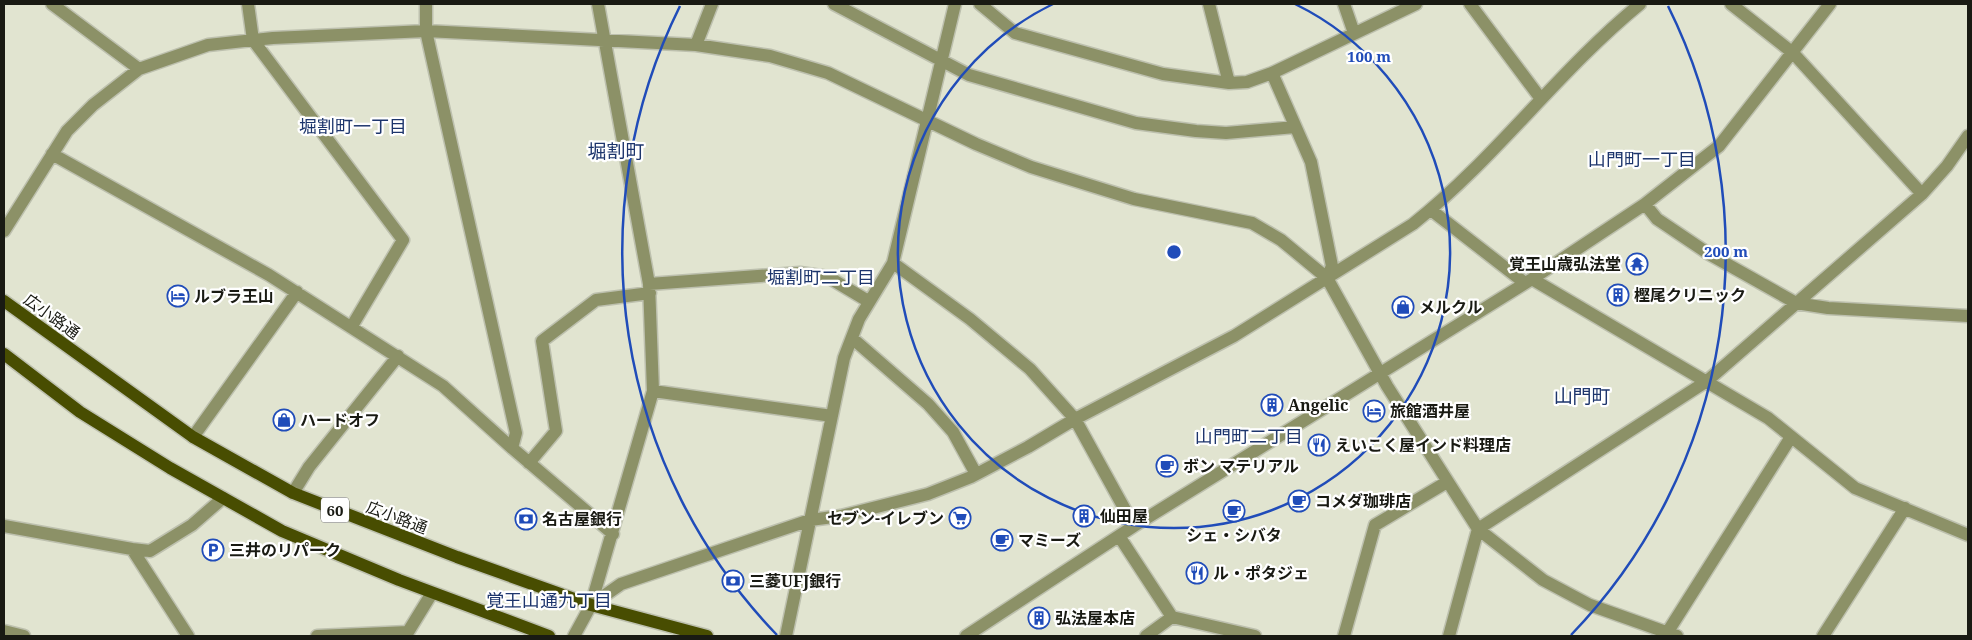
<svg xmlns="http://www.w3.org/2000/svg" width="1972" height="640" font-family="'Noto Serif','Noto Sans JP',serif">
	<rect width="100%" height="100%" fill="#e1e4d0"/>
	<g fill="none" stroke-linecap="round" stroke-linejoin="round">
		<g stroke="#bdc0ae" stroke-width="15">
			<path id="minor" d="M52,4L139,69
				M248,4L253,40L403,240L352,326
				M426,4V31L516,433L512,448
				M834,4L969,75L1136,123L1196,131L1226,133L1295,127
				M980,4L1015,33L1163,74L1229,83L1247,82L1272,73L1416,4
				M1209,4L1229,83
				M1344,4L1354,33
				M1470,4L1541,99
				M1731,4L1793,53L1922,194
				M696,45L712,4
				M1272,73L1311,162L1332,266L1327,278
				M52,154L269,275L443,386L512,448L613,534
				M1645,204L1657,219L1709,254L1796,303L1828,308L1968,316
				M1431,210L1525,283
				M4,231L67,131L93,105L139,69L208,45L273,38L426,31L696,45L770,56L828,73L976,144L1031,167L1134,199L1252,223L1281,240L1327,278L1387,386L1478,529L1543,580L1590,605L1677,636
				M893,263L970,319L1030,369L1075,419L1134,526
				M1532,279L1768,418L1855,488L1968,535
				M649,284L800,273L828,277L868,301
				M852,338L928,404L953,432L976,474
				M653,391L832,416
				M193,437L297,292
				M529,463L556,431L542,341L596,300L650,293
				M293,493L309,467L398,356
				M4,526L132,549L188,636
				M1119,536L1172,617L1255,636
				M132,549L150,551L192,525L223,498
				M591,605L621,584L810,520L841,516L928,494L971,477L1028,447L1075,419L1234,336L1413,224C1496,158 1558,71 1640,4
				M4,631L24,636
				M1667,633L1791,437
				M317,636L408,632L432,593
				M574,636L591,605L653,391L649,284L598,4
				M786,636L844,358L859,319L893,263L955,4
				M966,636L1134,526L1532,279L1645,204L1719,146L1830,4
				M1146,636L1172,617
				M1344,636L1375,525L1447,482
				M1449,636L1478,529L1707,381L1922,194L1947,166L1968,136
				M1823,636L1905,508"/>
		</g>
		<g stroke="#bdc0ae" stroke-width="15">
			<path id="major" d="M4,301L193,437L293,493L457,557L591,605L707,636
				M4,354L80,412L170,468L282,531L399,580L549,636"/>
		</g>
		<use href="#minor" stroke="#8c9167" stroke-width="12"/>
		<use href="#major" stroke="#484d01" stroke-width="12"/>
	</g>
	<g fill="none" stroke="#204cb9" stroke-width="2.5">
		<path d="M1295 4A276 276 0 1 1 1053 4"/>
		<path d="M777 635A552 552 0 0 1 680 6M1668 6A552 552 0 0 1 1571 635"/>
	</g>
	<defs>
		<g id="temple-ring" transform="scale(1.125)"><circle r="9.5" fill="#fff" stroke="#204cb9" stroke-width="1.5"/><path d="M0-6L5-2H3V0L6.5 2.5H4V6H1.5V3h-3V6H-4V2.5H-6.5L-3 0V-2H-5Z" fill="#204cb9"/></g>
		<g id="building-ring" transform="scale(1.125)"><circle r="9.5" fill="#fff" stroke="#204cb9" stroke-width="1.5"/><path d="M-4-6H4V6H1V3H-1V6H-4ZM-2.5-4.3h1.7v1.8h-1.7ZM.8-4.3h1.7v1.8H.8ZM-2.5-1h1.7V.8h-1.7ZM.8-1h1.7V.8H.8Z" fill="#204cb9"/></g>
		<g id="hotel-ring" transform="scale(1.125)"><circle r="9.5" fill="#fff" stroke="#204cb9" stroke-width="1.5"/><path d="M-6-4.5h1.5V1H6V5H4.5V3h-9V5H-6ZM-4 0a1.8 1.8 0 1 1 3.6 0ZM.5 0V-2.5h3Q6-2.5 6 0Z" fill="#204cb9"/></g>
		<g id="shop-ring" transform="scale(1.125)"><circle r="9.5" fill="#fff" stroke="#204cb9" stroke-width="1.5"/><path d="M-5-2.5h2.3a2.7 3.5 0 0 1 5.4 0H5L5.5 6h-11ZM-1.5-2.5h3a1.5 2.3 0 0 0-3 0Z" fill="#204cb9"/></g>
		<g id="restaurant-ring" transform="scale(1.125)"><circle r="9.5" fill="#fff" stroke="#204cb9" stroke-width="1.5"/><path d="M-5-6h1v4h1v-4h1v4h1v-4h1v5L-1.5 .5V6h-2V.5L-5-1ZM5-6V6H3V1.5H1.5Q1.5-4 5-6Z" fill="#204cb9"/></g>
		<g id="cafe-ring" transform="scale(1.125)"><circle r="9.5" fill="#fff" stroke="#204cb9" stroke-width="1.5"/><path d="M-5.5-4.5H6V0H3Q3 3.5 0 3.5H-2.5Q-5.5 3.5-5.5 0ZM3-3.2v2h1.7v-2ZM-6 4.5H4V6H-6Z" fill="#204cb9"/></g>
		<g id="supermarket-ring" transform="scale(1.125)"><circle r="9.5" fill="#fff" stroke="#204cb9" stroke-width="1.5"/><path d="M-6-5.5h2.5l.6 2H6L4.5 2H-2.5L-4.4-4H-6ZM-1.5 3.2a1.3 1.3 0 1 0 .1 0ZM3 3.2a1.3 1.3 0 1 0 .1 0Z" fill="#204cb9"/></g>
		<g id="bank-ring" transform="scale(1.125)"><circle r="9.5" fill="#fff" stroke="#204cb9" stroke-width="1.5"/><path d="M-6-4H6V4H-6ZM0-2.3a2.3 2.3 0 1 0 0 4.6a2.3 2.3 0 1 0 0-4.6Z" fill="#204cb9"/></g>
		<g id="parking-ring" transform="scale(1.125)"><circle r="9.5" fill="#fff" stroke="#204cb9" stroke-width="1.5"/><path d="M-3.5-5.5H1a3.5 3.5 0 0 1 0 7H-1V5.5H-3.5ZM-1-3.4V-.6H.8a1.4 1.4 0 0 0 0-2.8Z" fill="#204cb9"/></g>
	</defs>
	<g fill-rule="evenodd">
		<use href="#temple-ring" x="1637" y="264"/>
		<use href="#building-ring" x="1618" y="295"/>
		<use href="#hotel-ring" x="178" y="296"/>
		<use href="#shop-ring" x="1403" y="307"/>
		<use href="#building-ring" x="1272" y="405"/>
		<use href="#hotel-ring" x="1374" y="411"/>
		<use href="#shop-ring" x="284" y="420"/>
		<use href="#restaurant-ring" x="1319" y="445"/>
		<use href="#cafe-ring" x="1167" y="466"/>
		<use href="#cafe-ring" x="1299" y="501"/>
		<use href="#cafe-ring" x="1234" y="511"/>
		<use href="#building-ring" x="1084" y="516"/>
		<use href="#supermarket-ring" x="960" y="518"/>
		<use href="#bank-ring" x="526" y="519"/>
		<use href="#cafe-ring" x="1002" y="540"/>
		<use href="#parking-ring" x="213" y="550"/>
		<use href="#restaurant-ring" x="1197" y="573"/>
		<use href="#bank-ring" x="733" y="581"/>
		<use href="#building-ring" x="1039" y="618"/>
	</g>
	<g text-anchor="middle" dominant-baseline="central" stroke-width="4.5" stroke-linejoin="round" paint-order="stroke">
		<rect fill="#fff" stroke="#5e5f5a" stroke-width="1" x="321" y="497.5" width="28" height="25" rx="4"/>
		<g font-size="15" font-weight="bold" fill="#191a13">
			<text x="335" y="510">60</text>
		</g>
		<g font-size="16" font-weight="bold" fill="#191a13" stroke="#fff" text-anchor="start">
			<text x="1621" y="264" text-anchor="end">覚王山歳弘法堂</text>
			<text x="1634" y="295">樫尾クリニック</text>
			<text x="194" y="296">ルブラ王山</text>
			<text x="1419" y="307">メルクル</text>
			<text x="1288" y="405">Angelic</text>
			<text x="1390" y="411">旅館酒井屋</text>
			<text x="300" y="420">ハードオフ</text>
			<text x="1335" y="445">えいこく屋インド料理店</text>
			<text x="1183" y="466">ボン マテリアル</text>
			<text x="1315" y="501">コメダ珈琲店</text>
			<text x="1100" y="516">仙田屋</text>
			<text x="944" y="518" text-anchor="end">セブン-イレブン</text>
			<text x="542" y="519">名古屋銀行</text>
			<text x="1234" y="535" text-anchor="middle">シェ・シバタ</text>
			<text x="1018" y="540">マミーズ</text>
			<text x="229" y="550">三井のリパーク</text>
			<text x="1213" y="573">ル・ポタジェ</text>
			<text x="749" y="581">三菱UFJ銀行</text>
			<text x="1055" y="618">弘法屋本店</text>
		</g>
		<g font-size="16" fill="#191a13" stroke="#fff">
			<text transform="translate(52 316) rotate(36)">広小路通</text>
			<text transform="translate(397 517) rotate(21)">広小路通</text>
		</g>
		<g font-size="18" fill="#1d356c" stroke="#fff">
			<text x="353" y="126">堀割町一丁目</text>
			<text x="1642" y="159">山門町一丁目</text>
			<text x="821" y="277">堀割町二丁目</text>
			<text x="1249" y="436">山門町二丁目</text>
			<text x="549" y="600">覚王山通九丁目</text>
		</g>
		<g font-size="19" fill="#1d356c" stroke="#fff">
			<text x="616" y="151">堀割町</text>
			<text x="1582" y="396">山門町</text>
		</g>
	</g>
	<circle cx="1174" cy="252" r="8" fill="#204cb9" stroke="#fff" stroke-width="2.5"/>
	<g font-size="15" text-anchor="middle" font-weight="bold" fill="#204cb9" stroke="#fff" stroke-width="4.5" stroke-linejoin="round" paint-order="stroke">
		<text x="1369" y="62">100 m</text>
		<text x="1726" y="257">200 m</text>
	</g>
	<rect width="1972" height="640" fill="none" stroke="#191a13" stroke-width="10"/>
</svg>
